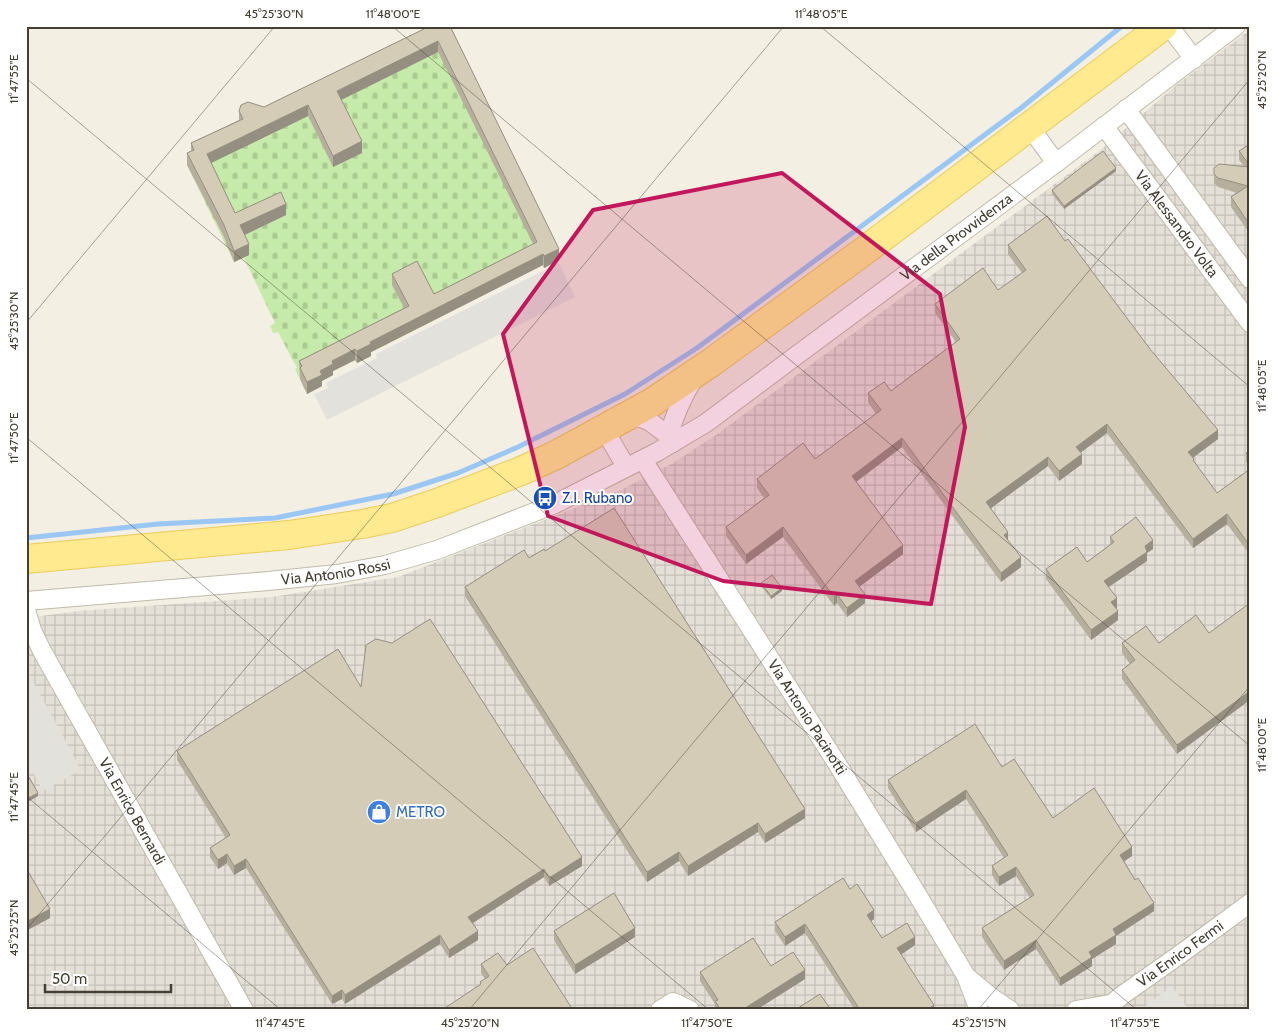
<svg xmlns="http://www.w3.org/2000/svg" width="1276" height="1036" font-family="Cabin,sans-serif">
	<defs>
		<pattern id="industrial-grid" width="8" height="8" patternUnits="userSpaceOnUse" patternTransform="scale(1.25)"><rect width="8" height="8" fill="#e4e0d8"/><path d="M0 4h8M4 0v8" fill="none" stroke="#c5c1ba"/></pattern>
		<pattern id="cemetery-stones" width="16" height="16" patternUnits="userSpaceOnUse" patternTransform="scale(1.25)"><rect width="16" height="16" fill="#c6eaa9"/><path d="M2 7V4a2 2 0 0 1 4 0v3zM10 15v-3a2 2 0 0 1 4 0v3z" fill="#abca92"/></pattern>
	</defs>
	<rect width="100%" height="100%" fill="#f3efe3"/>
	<path fill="url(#industrial-grid)" d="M1250,30V1010H26V618L78,611L272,597L398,577L621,490L673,463L716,435L1098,152L1180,82Z"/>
	<path fill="url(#cemetery-stones)" d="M446,30L559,260L544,268L543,265L370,353L371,356L357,363L355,360L332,372L333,375L320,382L322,386L307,394L295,369L297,368L278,332L273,333L270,326L275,323L244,258L234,262L187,165L254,115Z"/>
	<path fill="#e3e1dc" d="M559,263L575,297L327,420L314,394L328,388L326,383L377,358L376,354Z
		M26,668L81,770L43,791L26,760Z
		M1172,986L1189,1010H1140Z"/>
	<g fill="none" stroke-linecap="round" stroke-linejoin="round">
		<path stroke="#9bc7f4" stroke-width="5" d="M26,538L158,524L275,518L393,494L458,473L518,447L625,394L697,348L1021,108L1122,26"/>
		<g stroke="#c1bba8" stroke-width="20">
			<g id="street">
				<path d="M1169,26L1194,59"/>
				<path d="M1126,109L1250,279"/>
				<path d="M1029,126L1056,163"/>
				<path id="s1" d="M1104,126L1250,323"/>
				<path d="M630,415L649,421L669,436"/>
				<path d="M604,429L626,467"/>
				<path d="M673,443L669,436C674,415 683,396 694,378"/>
				<path id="s2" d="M643,460L836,762L920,899L966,976L979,1010"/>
				<path id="s3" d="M26,601L268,581L337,574L385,565L437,550L555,504L657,452L706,423L793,358L1056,163L1236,26"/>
				<path id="s4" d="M26,610L32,630L42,651L244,1010"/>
				<path d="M967,977L991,997L1010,1010"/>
				<path d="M660,1010L673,1002L690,1010"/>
				<path d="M1076,1010L1110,1004"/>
				<path id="s5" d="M1105,1010L1121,996L1182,953L1250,903"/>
			</g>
		</g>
		<g stroke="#e9cc5a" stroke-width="30">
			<path id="primary" d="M26,559L289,535L362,524L392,518L437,503L521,471L556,455L651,403L712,362L860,254L1163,26"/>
		</g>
		<use href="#street" stroke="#fff" stroke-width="18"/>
		<use href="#primary" stroke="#ffea90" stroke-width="28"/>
	</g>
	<path fill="#b7af9e" d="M430,26L559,260L544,268L543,265L371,352V356L357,363L355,360L333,371V375L322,381V386L307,394L300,379L299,361L404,308L392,285V274L434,294L533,244L438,52L341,100L362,153L333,167L308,116L211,163L235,213L286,215L245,235L249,255L234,262L224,237L187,165V153L191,151V143L239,120V111L264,107Z
		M1250,144V234L1231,207V197L1237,193L1218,187L1214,183V168L1244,166L1239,160V151Z
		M1116,171L1064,209L1052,194V190Z
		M1065,241L1218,439L1193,458L1194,462L1217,493L1250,469V555L1227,524L1193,548L1107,433L1080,453L1082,464L1059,481L1048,466L991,508L1008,540L1021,567L1001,582L902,447L856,482L903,554L859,587L865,603L847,617L837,603L834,606L783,537L746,564L726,536V527L764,498L757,488V479L815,459L876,414L868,402V393L891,391L956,342L935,313V304L998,290L1022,273L1008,254V245Z
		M1250,450V467L1246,462V453Z
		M1110,537L1153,549L1147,553V561L1109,587L1117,608H1116L1118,620L1091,640L1046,579V569L1087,562L1110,545Z
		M545,551L805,818L765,843L758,832L688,876L679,861L647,882L465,596V587Z
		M761,583L782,591L771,599L761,586Z
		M1209,633L1177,754L1122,679V670L1130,664L1122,653V643H1159Z
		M361,687L582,866L549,886L544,877L473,923L478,940L449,958L440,944L345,1004L342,999L332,1004L246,868L234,875L227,863L218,869L210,857V848L226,838L177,760V751Z
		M1002,767L1053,818L1132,856L1124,861L1154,911L1116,936V944L1092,959V966L1060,986L1036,949L1004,970L982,937V928L1030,898L1016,876L999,886L992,875V866L1004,858L966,799L916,832L888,788V780Z
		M874,919L871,921L882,938L915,945L901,955L934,1010H855L805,933L785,946L775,931V922Z
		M554,931L635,937L575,974L554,940Z
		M481,964L507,965L480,985V982L485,979L481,973Z
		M771,966L805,979L756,1010H715V1004L700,981V972Z"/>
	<path fill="#958f81" d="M438,41V52L337,102V91Z
		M308,105V116L207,165V154Z
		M362,141V153L333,167V156Z
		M1116,168V171L1064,209V206Z
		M286,204V215L240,237V225Z
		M249,244V255L234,262V251Z
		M559,249V260L544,268V256Z
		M543,254V265L371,352V356L357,363V351L370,342Z
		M355,349V360L333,371V375L322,381V386L307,394V382L320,371L332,361Z
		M1107,424V433L1076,456V447Z
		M1218,430V439L1188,461V452Z
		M902,438V447L852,485V476Z
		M1082,454V464L1059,481V471Z
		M1048,457V466L986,512V502Z
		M1227,514V524L1193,548V539Z
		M783,527V537L746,564V555Z
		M1008,532V541L1004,535Z
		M1153,540V549L1147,553V561L1104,590V581L1145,546Z
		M903,545V554L855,590V581Z
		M1021,557V567L1001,582V573Z
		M782,588V591L771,599V596Z
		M837,594V603L834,606V597Z
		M865,594V603L847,617V608Z
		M1117,598V608L1111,612V602Z
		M1118,611V620L1091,640V630Z
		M1250,691V700L1177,754V745Z
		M966,790V799L916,832V823Z
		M38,793V796L26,803V799Z
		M805,809V818L765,843V834Z
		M758,823V832L688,876V866Z
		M1132,847V856L1120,864V855Z
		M679,852V861L647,882V872Z
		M227,854V863L218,869V860Z
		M582,857V866L549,886V878Z
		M246,859V868L234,875V866Z
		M1016,867V876L999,886V877Z
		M544,869V877L468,926V917Z
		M1154,903V911L1116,936V944L1092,959V966L1060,986V978L1113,929Z
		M50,909V918L26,931V922Z
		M874,910V919L867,924V915Z
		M805,924V933L785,946V937Z
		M635,928V937L575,974V965Z
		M478,931V940L449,958V950Z
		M440,935V944L345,1004V995Z
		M915,937V945L897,957V948Z
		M1036,940V949L1004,970V961Z
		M805,970V979L756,1010H742Z
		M342,990V999L332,1004V996Z
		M934,1005V1010H927Z"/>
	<path fill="#d5ccb8" stroke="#958f81" d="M430,26H450L559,249L544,256L543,254L370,342L371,344L357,351L355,349L332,361L333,364L320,371L322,375L307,382L300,368L302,366L299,361L409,306L392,274L417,261L434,294L537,242L438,41L337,91L362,141L333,156L308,105L207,154L235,213L281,192L286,204L240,225L249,244L234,251L224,225L187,153L194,150L191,143L243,119L239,111L241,105L248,102L264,107Z
		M1250,144V166L1239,151Z
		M1103,151L1116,168L1064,206L1052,190Z
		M1219,164L1250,167V225L1231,197L1248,186L1218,178L1214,174V168Z
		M1047,216L1065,241L1068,239L1150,349L1218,430L1188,452L1194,459L1193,460L1217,493L1250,469V546L1227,514L1193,539L1107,424L1076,447L1082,454L1059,471L1048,457L986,502L1008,532L1004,535L1021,557L1001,573L902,438L852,476L903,545L855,581L865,594L847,608L837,594L834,597L783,527L746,555L726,527L769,495L757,479L803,443L815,459L881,410L868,393L884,382L891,391L960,339L935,304L983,268L998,290L1026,270L1008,245Z
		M1250,450V458L1246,453Z
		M614,508L805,809L765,834L758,823L688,866L679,852L647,872L465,587L524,550L529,558L544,549L545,551Z
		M1136,517L1153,540L1145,546L1147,552L1104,581L1117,598L1111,602L1118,611L1091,630L1046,569L1077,547L1087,562L1114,542L1110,537Z
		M772,575L782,588L771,596L761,583Z
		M1250,603V691L1177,745L1122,670L1135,660L1122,643L1146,626L1159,643L1196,615L1209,633Z
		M430,619L582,857L549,878L544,869L468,917L478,931L449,950L440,935L345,995L342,990L332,996L246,859L234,866L227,854L218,860L210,848L230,835L177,751L338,649L361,687L366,645L376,639L392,643Z
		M975,724L1002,767L1014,759L1053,818L1094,788L1132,847L1120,855L1135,880L1138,878L1154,903L1113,929L1116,935L1089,952L1092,957L1060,978L1036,940L1004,961L982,928L1034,895L1016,867L999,877L992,866L1008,855L966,790L916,823L888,780Z
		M26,772L38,793L26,799Z
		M26,868L50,909L26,922Z
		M843,878L850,889L857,884L863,893L874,910L867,915L882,938L907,923L915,937L897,948L934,1005L927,1010H860L805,924L785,937L775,922Z
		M614,893L635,928L575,965L554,931Z
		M753,938L771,966L793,952L805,970L742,1010H721L715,1001L718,1000L700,972Z
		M533,948L573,1010H442L481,984L480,982L489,976L481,964L498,953L507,965Z
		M820,994L831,1010H795Z"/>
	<path fill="#c2185b" fill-opacity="0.2" stroke="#c2185b" stroke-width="4" stroke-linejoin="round" d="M782,173L940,294L965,427L931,604L723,581L548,516L503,334L593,210Z"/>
	<path fill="none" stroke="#453f33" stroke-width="1" stroke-opacity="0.45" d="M392,26L1250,746M820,26L1250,387M1247,26L1250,28M26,78L1137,1010M26,323L275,26M26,437L709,1010M26,796L281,1010M26,930L784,26M469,1010L1250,79M978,1010L1250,686"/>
	<defs>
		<g id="bus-disc" transform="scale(1.25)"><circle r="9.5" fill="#1a4fb4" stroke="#fff"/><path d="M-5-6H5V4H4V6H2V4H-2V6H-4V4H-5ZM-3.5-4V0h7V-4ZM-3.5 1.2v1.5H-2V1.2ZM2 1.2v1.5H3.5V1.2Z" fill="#fff"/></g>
		<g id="shop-disc" transform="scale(1.25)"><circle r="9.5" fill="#3f7fe0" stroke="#fff"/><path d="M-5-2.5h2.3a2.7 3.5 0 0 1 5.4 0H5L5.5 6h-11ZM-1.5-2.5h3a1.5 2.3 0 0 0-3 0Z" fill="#fff"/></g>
	</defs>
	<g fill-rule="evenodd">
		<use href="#bus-disc" x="545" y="498"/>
		<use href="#shop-disc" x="379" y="812"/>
	</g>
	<g text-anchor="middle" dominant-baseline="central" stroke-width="4" stroke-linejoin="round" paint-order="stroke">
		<g font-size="15" fill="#453f33" stroke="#fff">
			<text stroke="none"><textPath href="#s1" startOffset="122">Via Alessandro Volta</textPath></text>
			<text stroke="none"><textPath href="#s3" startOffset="1025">Via della Provvidenza</textPath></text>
			<text stroke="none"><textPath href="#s3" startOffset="311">Via Antonio Rossi</textPath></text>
			<text stroke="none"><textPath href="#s2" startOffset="305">Via Antonio Pacinotti</textPath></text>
			<text stroke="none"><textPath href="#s4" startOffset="228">Via Enrico Bernardi</textPath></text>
			<text stroke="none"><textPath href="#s5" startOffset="94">Via Enrico Fermi</textPath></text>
		</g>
		<g font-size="15" fill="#164399" stroke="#fff" text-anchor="start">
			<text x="562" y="498">Z.I. Rubano</text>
		</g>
		<g font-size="15" fill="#366cbe" stroke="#fff" text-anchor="start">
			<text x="396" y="812">METRO</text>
		</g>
	</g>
	<rect width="1276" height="1036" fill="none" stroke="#ffffff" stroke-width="55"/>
	<path d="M45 984v8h126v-8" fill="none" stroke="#453f33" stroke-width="2.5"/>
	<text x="52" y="984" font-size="15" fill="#453f33" stroke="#ffffff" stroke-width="4" paint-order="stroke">50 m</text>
	<rect x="28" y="28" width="1220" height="980" fill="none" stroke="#453f33" stroke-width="2"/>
	<g font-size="12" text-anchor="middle" fill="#453f33">
		<text x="274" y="18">45°25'30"N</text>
		<text x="393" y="18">11°48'00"E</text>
		<text x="821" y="18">11°48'05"E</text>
		<text transform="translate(14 79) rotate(-90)" y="4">11°47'55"E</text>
		<text transform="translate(1262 80) rotate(-90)" y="4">45°25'20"N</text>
		<text transform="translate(14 321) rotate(-90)" y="4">45°25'30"N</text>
		<text transform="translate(1262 386) rotate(-90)" y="4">11°48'05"E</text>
		<text transform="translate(14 438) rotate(-90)" y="4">11°47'50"E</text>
		<text transform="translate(1262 745) rotate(-90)" y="4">11°48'00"E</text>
		<text transform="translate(14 797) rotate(-90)" y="4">11°47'45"E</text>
		<text transform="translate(14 928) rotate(-90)" y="4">45°25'25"N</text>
		<text x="280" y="1027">11°47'45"E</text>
		<text x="470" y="1027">45°25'20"N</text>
		<text x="707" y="1027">11°47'50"E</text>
		<text x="979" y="1027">45°25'15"N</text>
		<text x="1135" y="1027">11°47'55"E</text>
	</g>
</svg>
